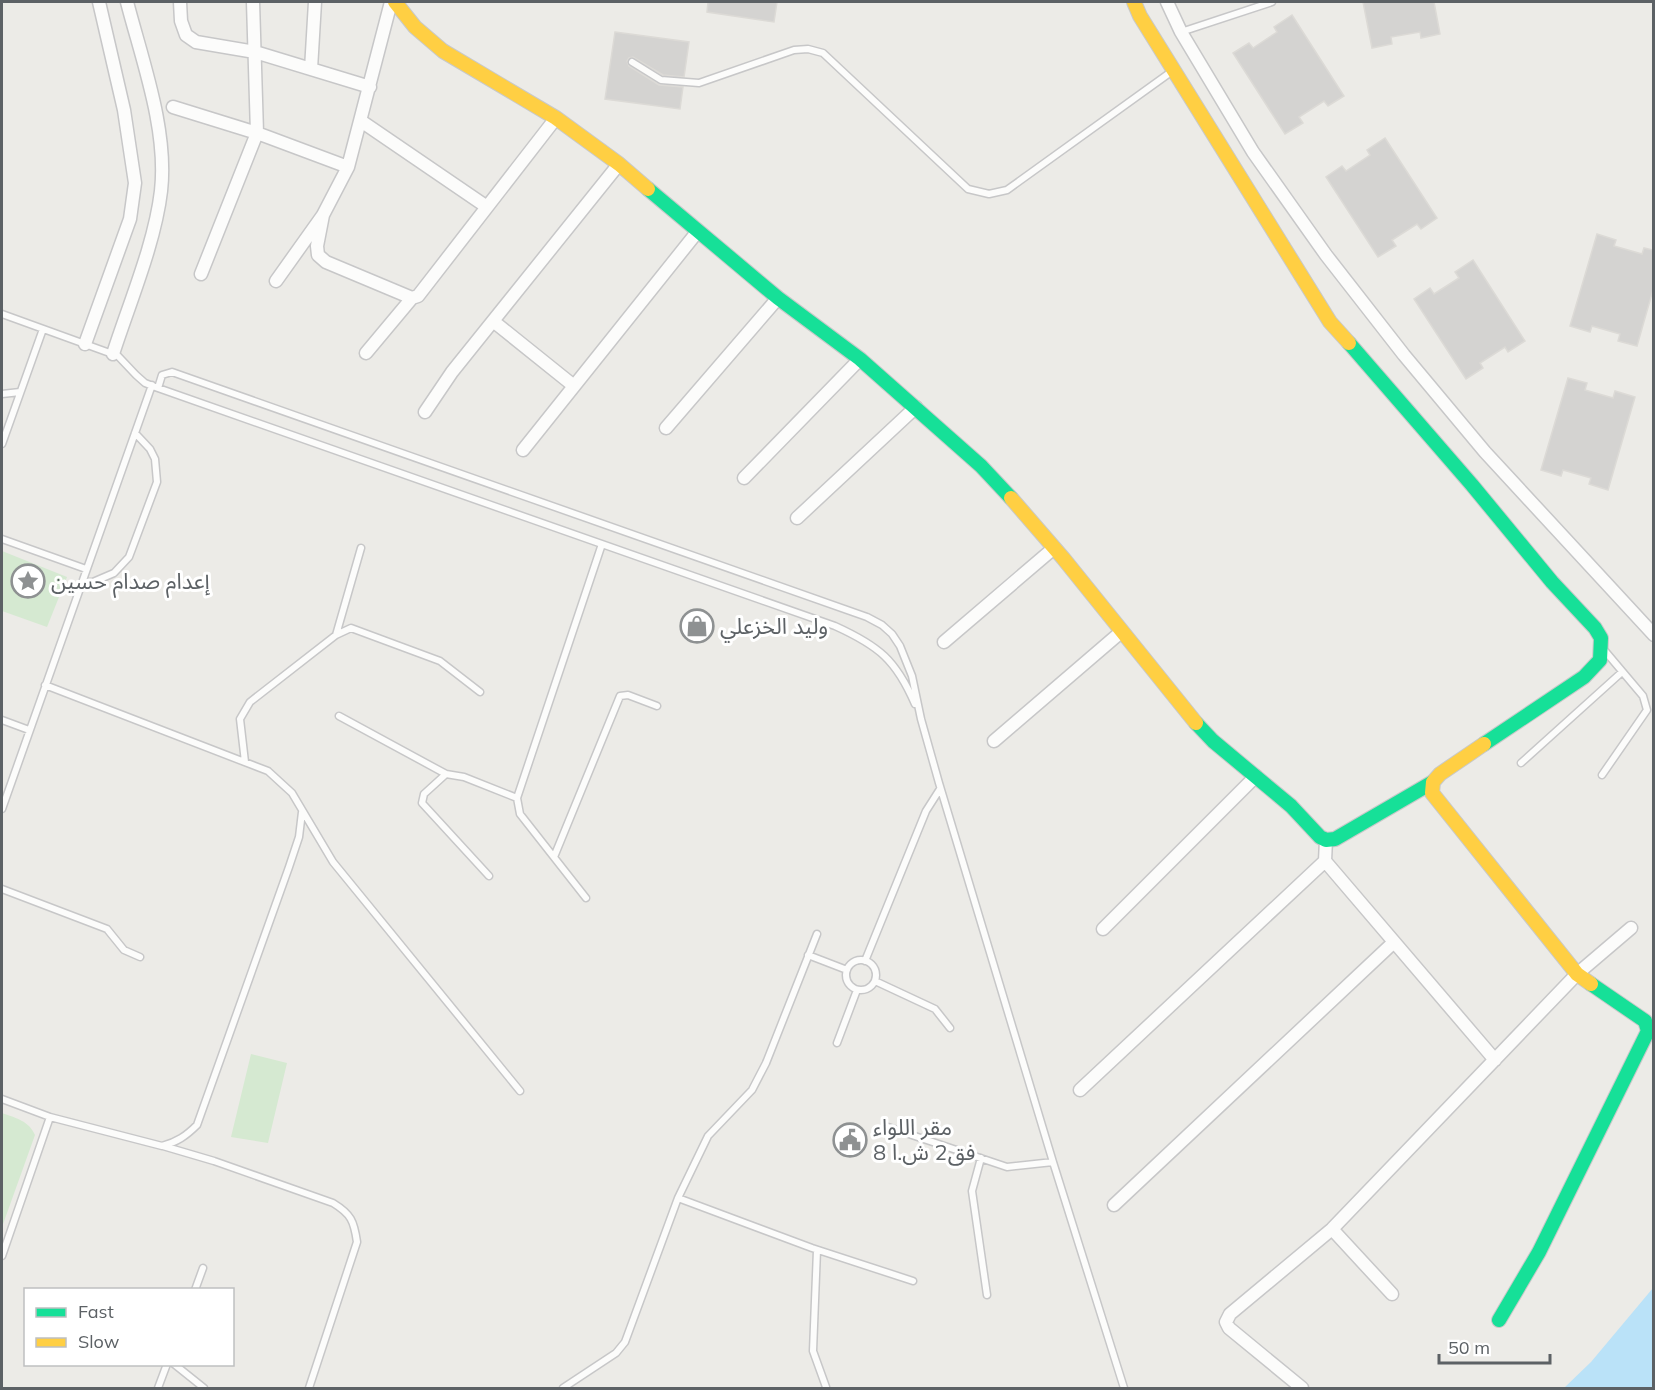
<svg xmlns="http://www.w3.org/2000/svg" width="1655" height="1390" font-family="Mulish,'Noto Sans Arabic',sans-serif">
	<rect width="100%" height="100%" fill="#ecebe7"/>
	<path fill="#d5e9d1" d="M2,551L67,577L47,627L2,611Z
		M251,1054L287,1063L268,1143L231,1137Z
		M2,1113C16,1118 29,1121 35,1135L2,1227Z"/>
	<path fill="#bae2f8" d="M1653,1288V1388H1564L1591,1362Z"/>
	<path fill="#d4d3d1" stroke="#dcdad6" stroke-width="1.5" d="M708,2H777L774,22L707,12Z
		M1363,2H1434L1440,34L1421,38L1420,32L1391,37L1392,44L1372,48Z
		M1292,15L1344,96L1328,106L1324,101L1299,117L1303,123L1285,134L1233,53L1249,43L1253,48L1277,32L1274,27Z
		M615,32L689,42L684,77L663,75L633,57L629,58L627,61L629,66L659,85L683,87L680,109L605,99Z
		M1385,138L1437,218L1421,229L1417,224L1392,240L1396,246L1378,257L1326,177L1342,166L1346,171L1370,155L1367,150Z
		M1597,234L1616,240L1614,246L1642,254L1644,248L1653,250V290L1637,346L1618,341L1620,334L1592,326L1590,332L1570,326Z
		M1473,260L1525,341L1508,352L1505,347L1480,363L1483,368L1466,379L1414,299L1430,288L1434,294L1459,278L1455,272Z
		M1568,378L1587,383L1585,390L1613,398L1615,391L1635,397L1608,490L1589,484L1591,478L1563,470L1561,476L1541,470Z"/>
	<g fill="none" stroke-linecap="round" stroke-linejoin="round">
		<g stroke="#c7c7c8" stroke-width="9">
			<path id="lane" d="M1181,32L1272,2
				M632,62L661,80L699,83L794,50L808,49L823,53L968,189L989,194L1007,190L1171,72
				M2,314L118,356L136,375L145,383L158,388L835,626C879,646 896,660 915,704
				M158,388L162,375L172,372L867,617L882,625L892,634L900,646L912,676L921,719L939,783L1053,1162L1124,1388
				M2,394L20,392
				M2,444L43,329
				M2,539L86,569
				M82,582H93L114,573L129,557L157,482L155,459L150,449L135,433
				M336,635L361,548
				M45,685L268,771L292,793L333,862L520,1091
				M339,716L446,774L464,777L517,798
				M2,720L29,730
				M245,762L240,719L250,702L336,635L351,628L440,661L480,692
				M1521,763L1622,672
				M446,774L424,794L422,803L489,876
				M1602,775L1647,710L1643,696L1605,651
				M2,809L152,385
				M554,857L620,696L628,695L657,706
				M2,889L107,929L124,950L140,957
				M586,898L520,814L517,798L602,544
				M808,955L847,970
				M846 975a15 15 0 1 1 30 0a15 15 0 1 1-30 0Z
				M865,961L926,811L940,789
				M875,981L935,1009L950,1028
				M837,1043L857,990
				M2,1099L50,1117L162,1146C177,1142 186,1136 197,1125L289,867L299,837L302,812
				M888,1127L1007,1167L1053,1162
				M163,1146L214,1161L333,1203C351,1214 354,1221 357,1242L309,1388
				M981,1158L972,1191L987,1295
				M678,1198L812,1248L913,1281
				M817,1250L813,1351L826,1387
				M2,1256L50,1117
				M195,1290L203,1268
				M174,1364L204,1388
				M158,1388L167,1364
				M563,1388L616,1353L625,1342L678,1198L708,1136L752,1090L766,1063L817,934"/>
		</g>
		<g stroke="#c7c7c8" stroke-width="15">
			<path id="street" d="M180,2L181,21L186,35L196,42L255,52L370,87
				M1167,2L1181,32L1253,152L1326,255L1404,355L1485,452L1654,635
				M311,69L315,2
				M173,107L257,133L348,167
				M361,121L487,207
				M323,215L317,246L318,255L326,262L412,298L418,296L556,118
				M201,274L257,133L253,2
				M276,281L323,215L348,167L391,2
				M493,321L574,386
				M85,344L130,219L135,183L124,110L99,2
				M366,353L412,298
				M113,354C129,304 155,243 161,191C168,130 142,60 127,2
				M425,412L452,372L619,164
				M666,428L778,298
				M523,450L698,231
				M744,478L860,359
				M797,518L916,407
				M944,642L1054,548
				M994,741L1121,632
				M1326,840L1325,861L1495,1060
				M1103,929L1256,776
				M1080,1090L1325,861
				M1114,1205L1394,942
				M1332,1229L1392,1294
				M1302,1388L1229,1328L1226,1322L1230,1314L1332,1229L1577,974L1631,928"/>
		</g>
		<g stroke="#c8c9c9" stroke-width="16">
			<path id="fast" d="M648,189L778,298L860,359L981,466L1011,498
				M1349,343L1472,485L1552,582L1595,628L1601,638L1600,660L1584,677L1484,744
				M1196,723L1213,741L1291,806L1320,837L1326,840L1335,839L1433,782
				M1499,1320L1539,1252L1648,1031L1645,1021L1591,984"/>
		</g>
		<g stroke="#c8c9c9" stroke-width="16">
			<path id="slow" d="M395,2L415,27L443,51L556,118L619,164L648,189
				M1134,2L1140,16L1330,322L1349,343
				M1011,498L1063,558L1196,723
				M1484,744L1440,774L1433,782L1432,793L1577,974L1591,984"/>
		</g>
		<use href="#lane" stroke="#fcfcfb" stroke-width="6"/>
		<use href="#street" stroke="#fcfcfb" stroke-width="12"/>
		<use href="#fast" stroke="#16e098" stroke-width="14"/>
		<use href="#slow" stroke="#ffcf43" stroke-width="14"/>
	</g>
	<defs>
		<g id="sight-ring" transform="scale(1.725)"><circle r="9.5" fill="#fff" stroke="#8e9192" stroke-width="1.5"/><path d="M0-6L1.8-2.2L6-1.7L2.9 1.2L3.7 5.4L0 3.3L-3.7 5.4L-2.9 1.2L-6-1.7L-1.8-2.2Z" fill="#8e9192"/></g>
		<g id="shop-ring" transform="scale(1.725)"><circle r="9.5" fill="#fff" stroke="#8e9192" stroke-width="1.5"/><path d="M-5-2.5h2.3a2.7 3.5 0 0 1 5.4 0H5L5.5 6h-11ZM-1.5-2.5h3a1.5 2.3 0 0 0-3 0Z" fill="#8e9192"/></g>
		<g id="civic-ring" transform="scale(1.725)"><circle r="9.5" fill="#fff" stroke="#8e9192" stroke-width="1.5"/><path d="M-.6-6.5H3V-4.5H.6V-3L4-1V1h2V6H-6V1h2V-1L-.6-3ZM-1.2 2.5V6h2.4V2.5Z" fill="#8e9192"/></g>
	</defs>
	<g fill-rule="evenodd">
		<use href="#sight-ring" x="28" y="581"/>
		<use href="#shop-ring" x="697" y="626"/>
		<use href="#civic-ring" x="850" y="1140"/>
	</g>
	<g text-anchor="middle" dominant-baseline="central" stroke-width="6" stroke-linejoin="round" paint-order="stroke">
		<g font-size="22" fill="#5c6165" stroke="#fff" text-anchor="start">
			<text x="51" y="581">إعدام صدام حسين</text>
			<text x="720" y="626">وليد الخزعلي</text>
			<text x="873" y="1127">مقر اللواء<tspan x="873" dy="25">8 فق2 ش.ا</tspan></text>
		</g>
	</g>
	<rect width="1655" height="1390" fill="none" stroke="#5c6165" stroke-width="6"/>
	<rect x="24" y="1288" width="210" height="78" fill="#ffffff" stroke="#bec0c1" stroke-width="1.5"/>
	<rect x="36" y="1308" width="30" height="9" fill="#16e098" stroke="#bec0c1" stroke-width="1.5"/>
	<text x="78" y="1318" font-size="18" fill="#5c6165">Fast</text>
	<rect x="36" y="1338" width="30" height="9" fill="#ffcf43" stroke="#bec0c1" stroke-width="1.5"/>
	<text x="78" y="1348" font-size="18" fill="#5c6165">Slow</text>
	<path d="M1439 1354v9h111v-9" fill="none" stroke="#5c6165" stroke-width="3"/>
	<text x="1448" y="1354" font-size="18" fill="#5c6165" stroke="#ffffff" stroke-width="4.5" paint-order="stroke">50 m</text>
</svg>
